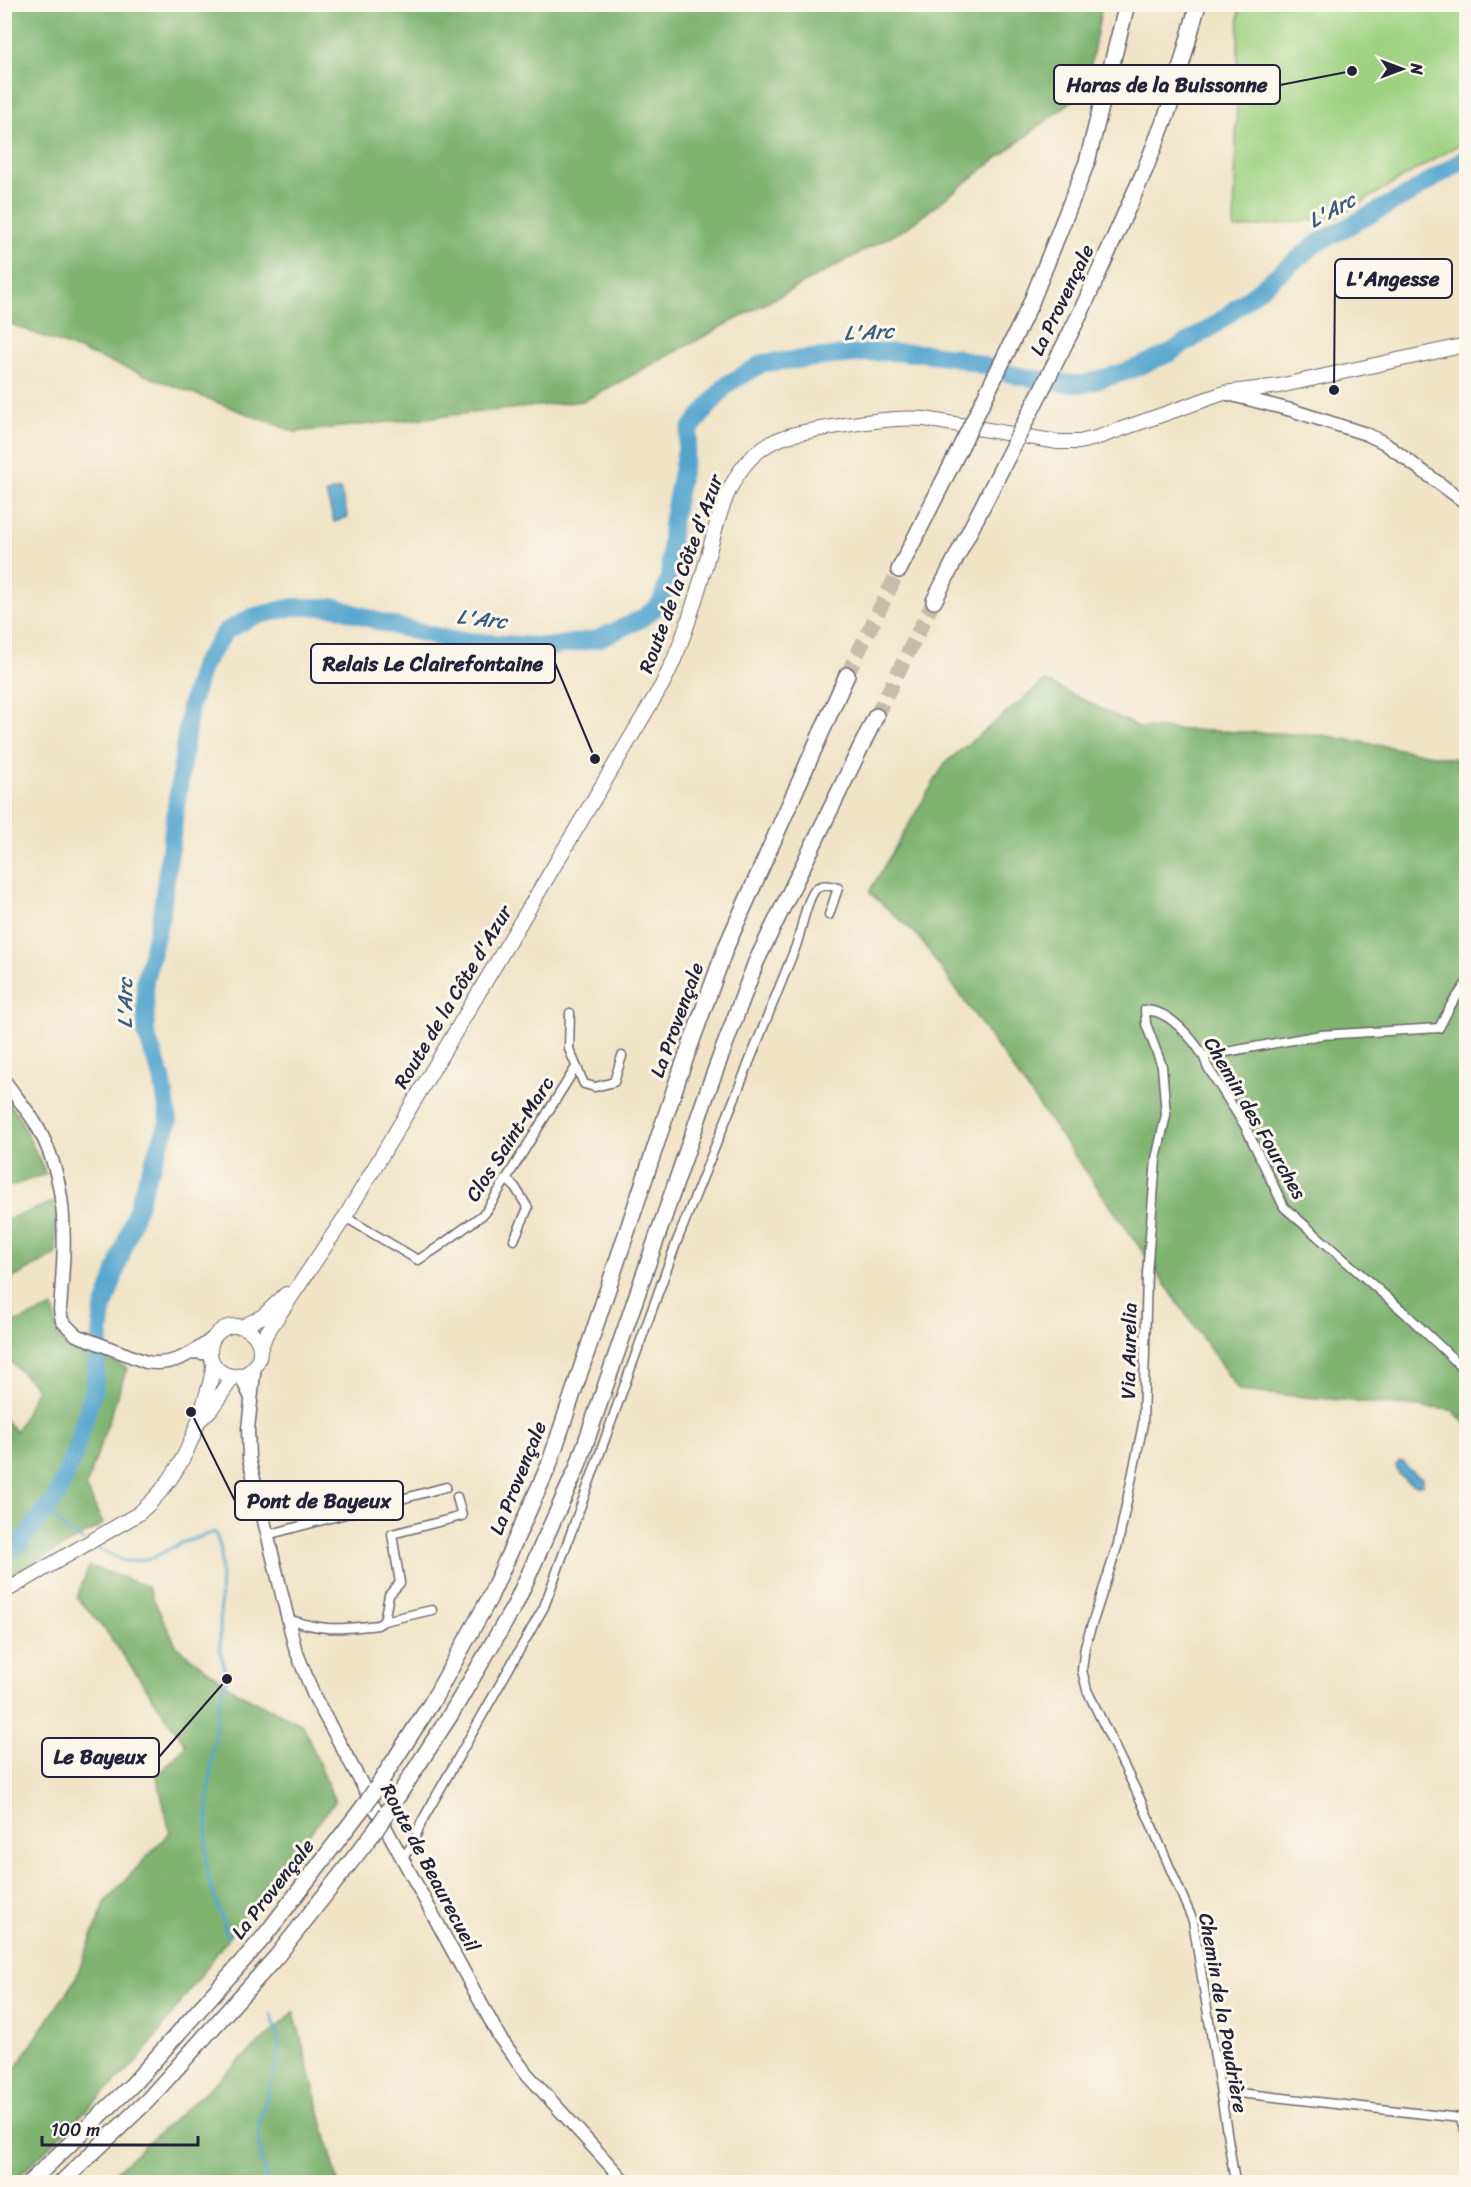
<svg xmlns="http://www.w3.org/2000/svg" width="1471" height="2187" font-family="Sriracha,sans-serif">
	<rect width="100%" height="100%" fill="#fbf7ec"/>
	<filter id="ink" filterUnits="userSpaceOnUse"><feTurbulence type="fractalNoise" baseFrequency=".0167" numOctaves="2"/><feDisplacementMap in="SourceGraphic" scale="12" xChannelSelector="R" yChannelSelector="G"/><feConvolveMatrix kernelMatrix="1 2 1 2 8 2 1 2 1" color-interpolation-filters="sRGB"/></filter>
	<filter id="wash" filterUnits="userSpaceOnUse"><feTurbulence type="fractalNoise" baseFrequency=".008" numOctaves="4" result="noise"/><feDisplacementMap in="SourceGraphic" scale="24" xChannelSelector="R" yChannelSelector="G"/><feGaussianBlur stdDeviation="1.35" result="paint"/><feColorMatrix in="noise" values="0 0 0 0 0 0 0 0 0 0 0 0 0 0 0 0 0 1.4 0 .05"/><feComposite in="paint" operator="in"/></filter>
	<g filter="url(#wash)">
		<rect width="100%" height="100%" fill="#f0e3c6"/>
		<path fill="#9ed181" stroke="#607a5e" stroke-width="1.5" d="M1239,5H1466V137L1465,141L1336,217L1234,229Z"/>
		<path fill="#7eb36f" stroke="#506a55" stroke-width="1.5" d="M4,5L5,4L1102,5L1086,90L908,227L584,401L295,432L5,322Z
			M1045,681L1140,728L1322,735L1466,761V1425L1453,1410L1239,1391L1122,1222L918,936L869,892L945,763Z
			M4,1096L18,1115L46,1174L5,1188Z
			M56,1201V1255L7,1281L14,1323L53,1307L59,1339L127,1368L86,1487L103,1524L5,1579L4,1418L16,1432L37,1388L5,1356V1220Z
			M89,1566L147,1586L177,1647L238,1693L303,1725L335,1802L253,1904L141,2057L14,2181L5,2182V2084L75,1980L106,1901L170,1832L157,1777L186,1745L109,1635L77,1597Z
			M294,2012L338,2182H104Z"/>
		<path fill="#53a4ce" stroke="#3a6384" stroke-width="1.5" d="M340,489L348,517L334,522L326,493Z
			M1400,1461L1404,1462L1408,1469L1422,1478V1485C1410,1486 1397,1477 1396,1465Z"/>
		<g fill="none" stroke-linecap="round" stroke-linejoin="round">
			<path stroke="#53a4ce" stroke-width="3" d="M46,1510L65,1529L83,1541
				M92,1545L124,1561H137L154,1557L181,1543L215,1532L221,1550L220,1649L227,1679L219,1701L213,1746L209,1791L206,1853L208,1877L228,1937
				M267,2182C263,2165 257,2146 259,2127C265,2084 292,2061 271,2015"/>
			<path stroke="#53a4ce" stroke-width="18" d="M4,1554L19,1545L57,1496L74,1455L94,1388L103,1310L147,1178L169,1121L162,1078L146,1034L145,981L161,915L190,707L203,664L226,631L252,617L293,607H336L383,623L451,640L549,647L598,639L641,619L660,604L669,578L672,524L690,429L726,385L763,363L874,352L923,353L954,357L1018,376L1069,384H1083L1128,371L1168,354L1215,325L1317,243L1411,193L1466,158"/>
		</g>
	</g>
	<g filter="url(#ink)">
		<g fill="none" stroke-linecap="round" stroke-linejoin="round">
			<path stroke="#c7bcaa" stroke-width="15" stroke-dasharray="15 8" stroke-linecap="butt" d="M847,675L899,570
				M876,716L934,601"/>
			<g stroke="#6a666c" stroke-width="11">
				<path id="street" d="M570,1013L569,1049L584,1084L595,1087L614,1082L622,1056
					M1204,1056L1321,1035L1439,1028L1451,1005L1466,984
					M506,1179L515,1187L528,1208L514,1240
					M345,1217L418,1260L437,1248L485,1213L576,1067
					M267,1535L446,1487
					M288,1619C326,1632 340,1629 378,1625L384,1621L389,1595L400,1583L392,1534L462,1516L457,1497
					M384,1621L432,1610
					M403,1857L411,1847L422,1821L544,1607L677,1241L796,946C801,932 806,901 815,890C821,883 831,886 838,888L829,915
					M1221,2091L1460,2118L1466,2132
					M1235,2182L1193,1921L1141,1801L1087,1690L1082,1670L1085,1646L1118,1544L1143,1424L1147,1274L1156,1159L1166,1115L1162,1066L1146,1024L1145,1010C1150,1011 1155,1011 1159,1013C1176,1019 1203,1049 1207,1066L1245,1126L1284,1207L1405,1313L1466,1371"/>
			</g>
			<g stroke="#6a666c" stroke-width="15">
				<path id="secondary" d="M1228,394L1291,410L1366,434L1383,442L1466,503
					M4,1080C14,1094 25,1107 34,1121C71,1182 65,1242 60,1310L62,1321L76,1335L146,1362C172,1367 194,1353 214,1337
					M195,1352L210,1354
					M255,1365L248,1429L249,1459L295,1648L314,1696L500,2038L527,2074L625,2182
					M240,1375L251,1398"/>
			</g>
			<g stroke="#6a666c" stroke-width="16">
				<path id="primary" d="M210 1351a25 25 0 1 1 50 0a25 25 0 1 1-50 0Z
					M242,1327L263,1316L286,1294
					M260,1350L266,1334L345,1217L662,685C680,651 691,614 702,577C715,535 722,479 760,450C780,434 809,431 833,427C864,422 893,417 925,419L1058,442H1079L1096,438L1224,393L1279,386L1466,345
					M202,1418L211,1409L234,1376
					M4,1592L138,1514C173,1485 192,1447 204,1403C208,1389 213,1378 213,1363"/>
			</g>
			<g stroke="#6a666c" stroke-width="18">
				<path id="highway" d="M1030,305L1087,162L1127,4
					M1080,314L1144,172L1170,106L1198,4
					M899,570L961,446
					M934,601L1009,454
					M375,1790L432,1702L489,1599L549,1465L678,1079L726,947L847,675
					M387,1813L451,1714L515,1605L577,1468L708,1090L756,962L876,716
					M30,2182L133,2084L263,1938L364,1806
					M62,2182L148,2100L277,1956L375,1831"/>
			</g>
			<use href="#street" stroke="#fff" stroke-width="8"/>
			<use href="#secondary" stroke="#fff" stroke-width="12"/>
			<use href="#primary" stroke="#fff" stroke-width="14"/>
			<use href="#highway" stroke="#fff" stroke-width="15"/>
			<g stroke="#6a666c" stroke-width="18" stroke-linecap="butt">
				<path id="highway-bridge" d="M961,446L1030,305
					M1009,454L1080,314
					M364,1806L375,1790
					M375,1831L387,1813"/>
			</g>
			<use href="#highway-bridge" stroke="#fff" stroke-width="15"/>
		</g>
	</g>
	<g text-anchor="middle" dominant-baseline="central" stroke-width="6" stroke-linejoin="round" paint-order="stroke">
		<g font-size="20" fill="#22223b" stroke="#fbf7ec">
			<text transform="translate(1062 300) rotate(-64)">La Provençale</text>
			<text transform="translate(681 574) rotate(-70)">Route de la Côte d'Azur</text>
			<text transform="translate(453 997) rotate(-59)">Route de la Côte d'Azur</text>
			<text transform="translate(677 1020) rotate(-70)">La Provençale</text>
			<text transform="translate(1255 1118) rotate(60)">Chemin des Fourches</text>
			<text transform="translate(510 1139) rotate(-57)">Clos Saint-Marc</text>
			<text transform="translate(1129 1351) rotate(-89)">Via Aurelia</text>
			<text transform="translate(518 1478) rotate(-68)">La Provençale</text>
			<text transform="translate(430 1868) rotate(62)">Route de Beaurecueil</text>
			<text transform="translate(273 1889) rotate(-52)">La Provençale</text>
			<text transform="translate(1223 2013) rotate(80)">Chemin de la Poudrière</text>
		</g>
		<g font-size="21" font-style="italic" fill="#385c7d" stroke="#fbf7ec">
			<text transform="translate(1332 210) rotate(-29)">L'Arc</text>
			<text transform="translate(869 332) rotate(-3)">L'Arc</text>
			<text transform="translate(482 619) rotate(6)">L'Arc</text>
			<text transform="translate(125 1003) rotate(-90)">L'Arc</text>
		</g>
	</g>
	<path fill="none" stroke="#22223b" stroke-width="2" d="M1352 71L1280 85M1334 390L1335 278M595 759L555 663M191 1412L235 1501M227 1679L159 1757"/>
	<g fill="#22223b" stroke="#fbf7ec" stroke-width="2">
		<circle cx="1352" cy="71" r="6"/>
		<circle cx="1334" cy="390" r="6"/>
		<circle cx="595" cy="759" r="6"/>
		<circle cx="191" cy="1412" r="6"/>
		<circle cx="227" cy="1679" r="6"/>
	</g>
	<g fill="#fbf7ec" stroke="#22223b" stroke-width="2">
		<rect x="1054" y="65" width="226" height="39" rx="6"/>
		<rect x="1335" y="259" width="117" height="39" rx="6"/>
		<rect x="311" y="644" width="244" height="39" rx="6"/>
		<rect x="235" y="1481" width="168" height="39" rx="6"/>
		<rect x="42" y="1738" width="117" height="39" rx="6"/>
	</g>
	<g font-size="21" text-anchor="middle" font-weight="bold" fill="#22223b">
		<text x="1167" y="92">Haras de la Buissonne</text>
		<text x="1393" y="286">L'Angesse</text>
		<text x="433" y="671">Relais Le Clairefontaine</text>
		<text x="319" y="1508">Pont de Bayeux</text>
		<text x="100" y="1764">Le Bayeux</text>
	</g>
	<rect width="1471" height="2187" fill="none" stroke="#fbf7ec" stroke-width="24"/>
	<g transform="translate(1402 69) rotate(90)" stroke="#fbf7ec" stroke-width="4.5" paint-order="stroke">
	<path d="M0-4.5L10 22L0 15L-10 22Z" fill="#22223b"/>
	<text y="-9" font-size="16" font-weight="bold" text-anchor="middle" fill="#22223b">N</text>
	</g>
	<path d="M42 2136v9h156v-9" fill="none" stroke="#22223b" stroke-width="3"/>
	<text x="51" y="2136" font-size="18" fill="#22223b" stroke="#fbf7ec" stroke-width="4.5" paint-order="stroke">100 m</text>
</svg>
